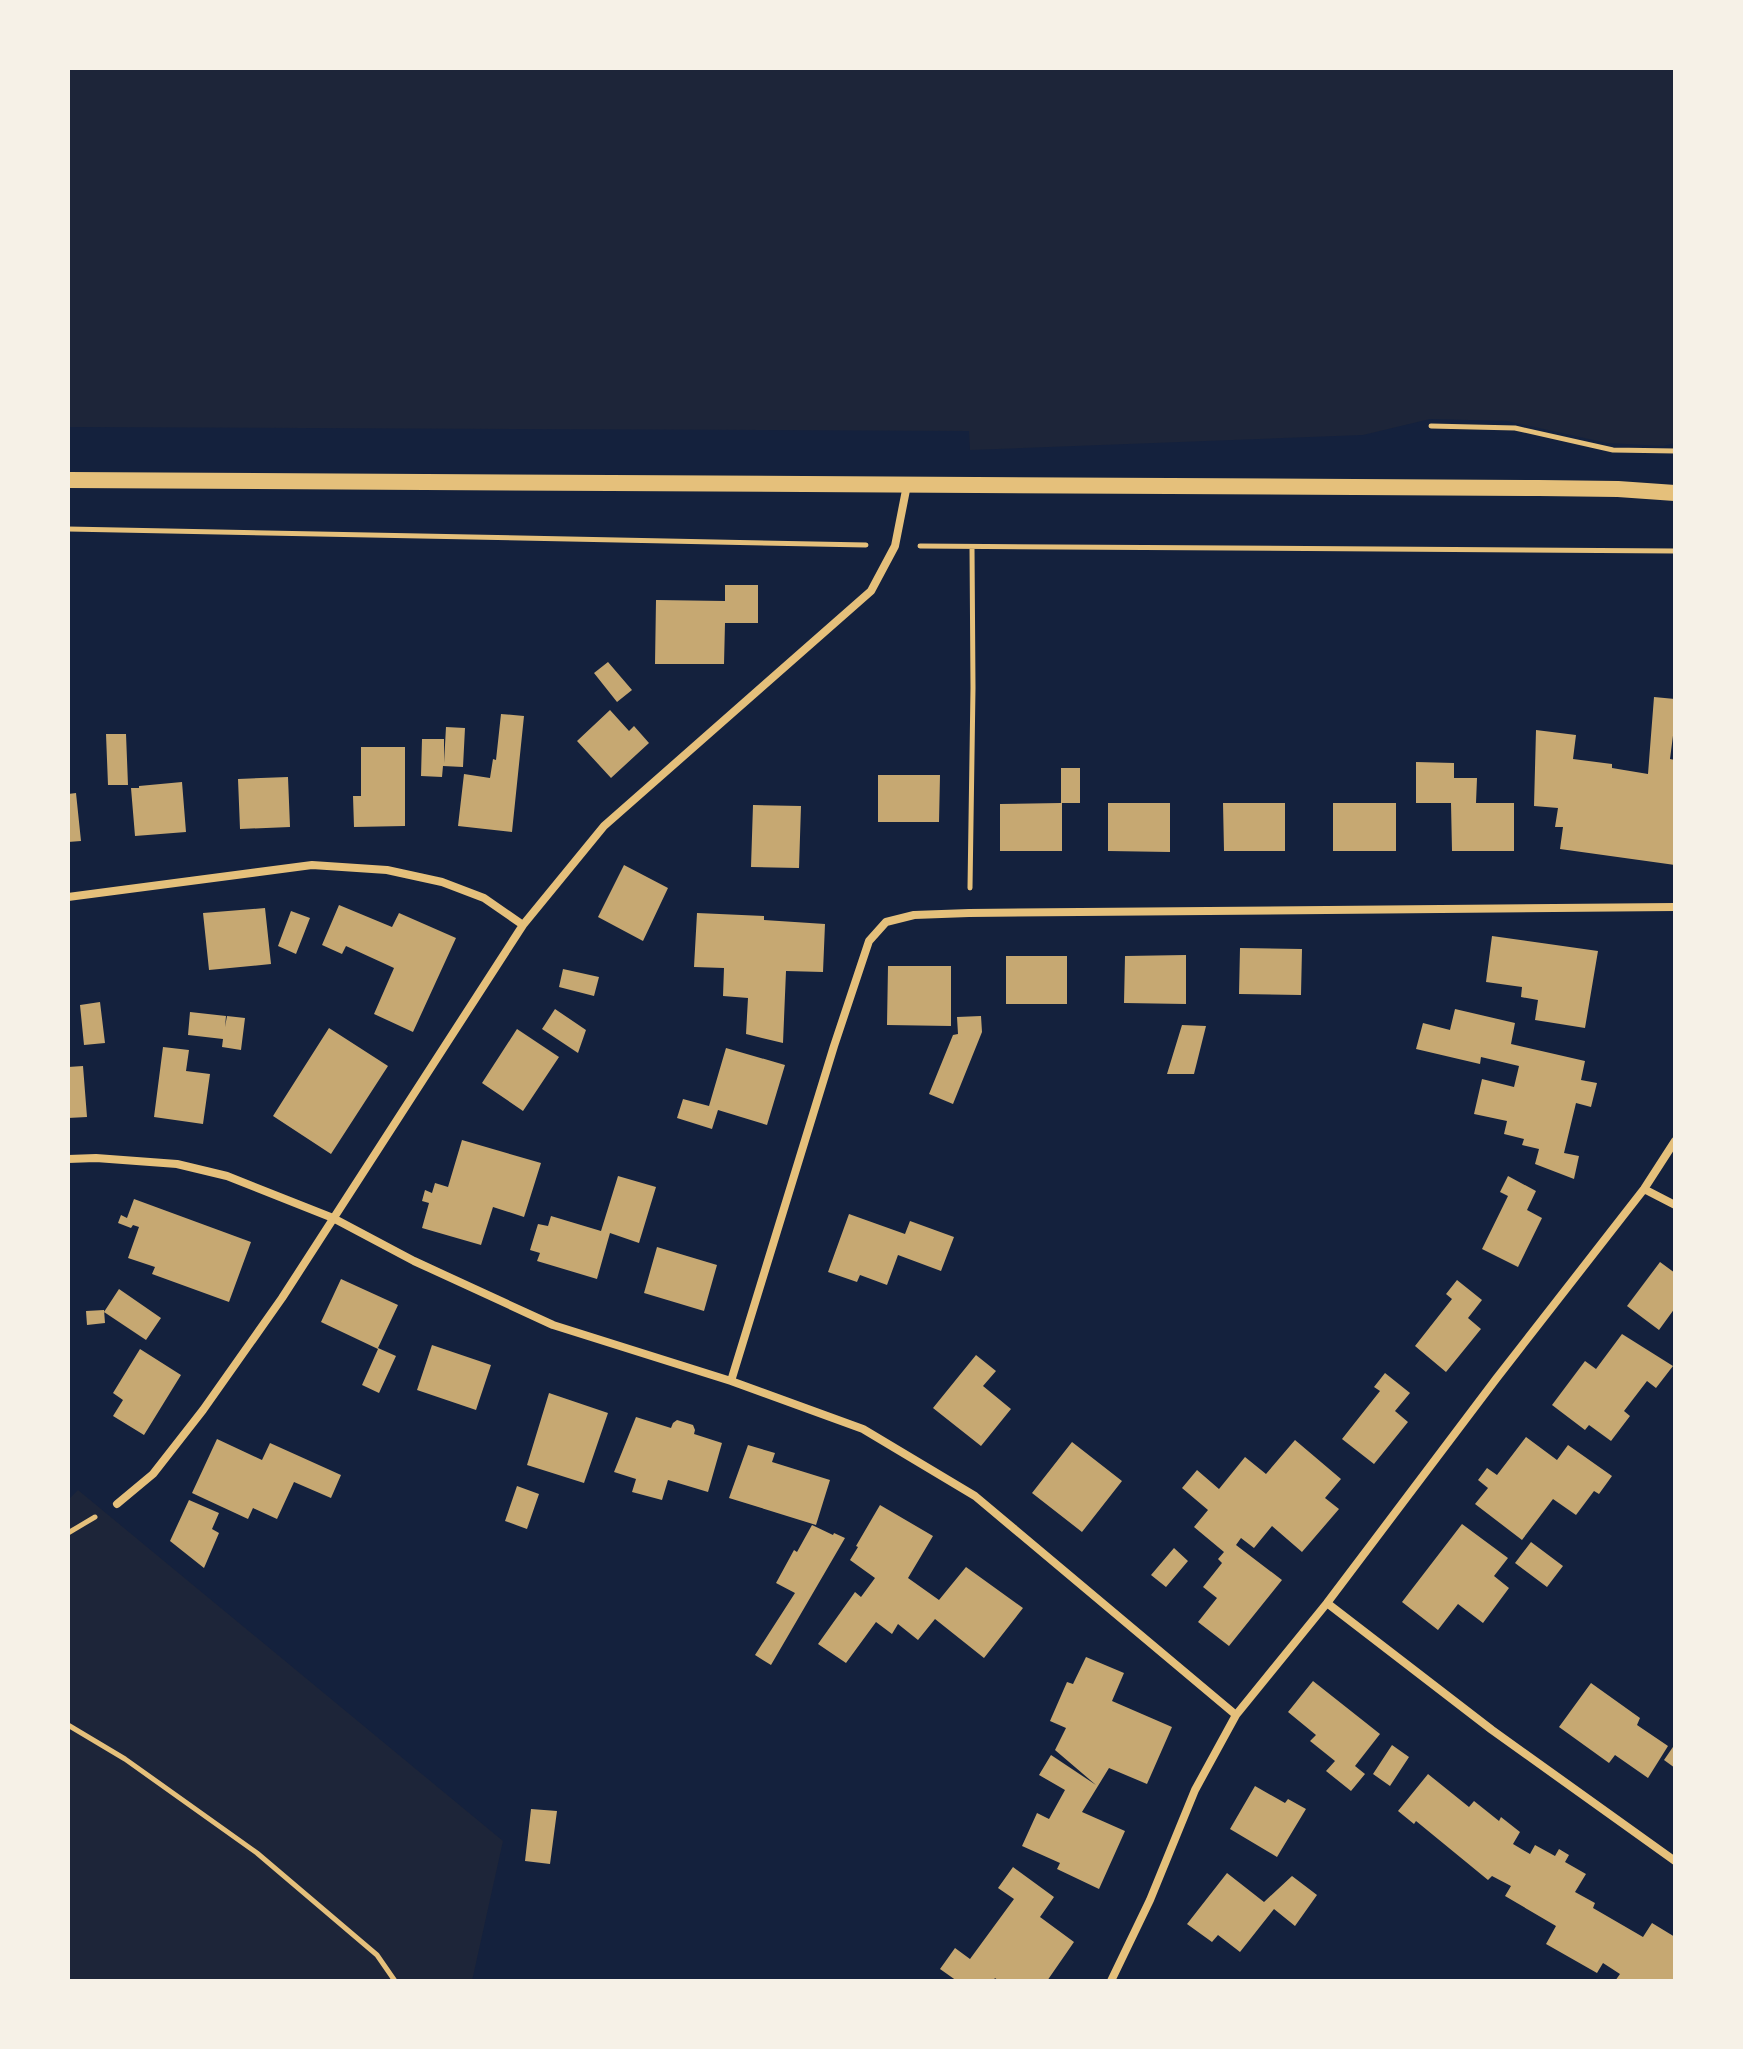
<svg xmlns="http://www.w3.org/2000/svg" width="1743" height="2049" font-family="Arial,sans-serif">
	<rect width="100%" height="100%" fill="#14213d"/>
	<path fill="#1d2539" d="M68,68H1675V443L1663,446L1607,443L1507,421L1430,419L1363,435L970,450L969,431L68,427Z
		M78,1490L503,1841L472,1981H68V1500Z"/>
	<path fill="#c6a872" d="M725,585H758V623H725L724,664H655L656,600L725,601Z
		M608,662L632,690L617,702L594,673Z
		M1654,697L1675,699V720L1670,759L1675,760V865L1560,849L1563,827H1555L1558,808L1534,806L1536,730L1576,735L1573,759L1612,764V768L1648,774Z
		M610,710L629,731L634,726L649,743L611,778L577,741Z
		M501,714L524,716L512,832L458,826L464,774L490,778L493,759L496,760Z
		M446,727L465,728L463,767L443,766L442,777L421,776L422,739H444V763Z
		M106,734H126L128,785H108Z
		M361,747H405V826L354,827L353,796H361Z
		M1416,762L1454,763V778H1477L1476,803H1514V851H1452L1451,803H1416Z
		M1061,768H1080V803H1062V851H1000V804L1061,803Z
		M878,775H940L939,822H878Z
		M288,777L290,827L240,829L238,779Z
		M182,782L186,832L135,836L131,788H139V786Z
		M76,793L81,841L68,842V794Z
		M1108,803H1170V852L1108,851Z
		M1223,803H1285V851H1224Z
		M1333,803H1396V851H1333Z
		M753,805L801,806L799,868L751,867Z
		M624,865L668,888L643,941L598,917Z
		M339,905L392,927L399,913L456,938L413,1032L374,1014L394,968L346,946L342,954L322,945Z
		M265,908L271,964L209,970L203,913Z
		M291,911L310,918L296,954L278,946Z
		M697,913L764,916V920L825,924L823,972L786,971L783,1043L746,1034L748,998L723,996L724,968L694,967Z
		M1492,936L1598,951L1585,1028L1535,1020L1538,1000L1521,997L1522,987L1486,982Z
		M1240,948L1302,949L1301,995L1239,994Z
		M1186,955V1004L1124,1003L1125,956Z
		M1006,956H1067V1004H1006Z
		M888,966H951V1026L887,1025Z
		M563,969L599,977L594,996L559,987Z
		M100,1002L105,1043L84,1045L80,1005Z
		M555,1009L586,1030L578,1053L542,1029Z
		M1455,1009L1515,1023L1511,1044L1585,1061L1581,1080L1597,1083L1591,1107L1576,1103L1564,1153L1579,1156L1574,1179L1535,1164L1539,1149L1522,1145L1524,1139L1504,1134L1507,1121L1474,1114L1482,1079L1514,1087L1519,1066L1481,1057L1480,1064L1416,1049L1423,1023L1450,1030Z
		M190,1012L226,1016L225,1027L227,1016L245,1018L241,1050L222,1047L223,1039L188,1035Z
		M981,1016L982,1032L953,1104L929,1094L953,1035L958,1034L957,1017Z
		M1182,1025L1206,1026L1194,1074H1167Z
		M329,1028L388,1066L331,1154L273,1116Z
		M517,1029L559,1057L523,1111L482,1083Z
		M163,1047L189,1050L186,1071L210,1074L203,1124L154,1117Z
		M726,1048L785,1065L767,1125L718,1110L712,1129L677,1118L683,1099L709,1106Z
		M83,1066L87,1117L68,1118V1067Z
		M462,1140L541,1163L524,1217L493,1207L481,1245L422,1228L429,1203L422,1201L425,1190L432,1193L435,1183L448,1187Z
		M618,1176L656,1187L639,1243L610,1233L597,1279L537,1261L540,1253L530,1250L538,1224L548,1226L551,1216L601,1231Z
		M1508,1176L1536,1191L1527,1210L1542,1218L1518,1267L1482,1249L1508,1196L1500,1192Z
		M134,1199L251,1242L229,1302L152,1274L155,1267L128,1258L139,1227L133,1225L131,1228L118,1223L121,1215L127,1218Z
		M849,1214L905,1234L910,1221L954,1237L941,1271L898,1255L887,1285L860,1275L857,1282L828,1272Z
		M657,1247L717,1265L704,1311L644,1293Z
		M1660,1262L1675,1273V1308L1659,1330L1627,1306Z
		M341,1279L398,1305L378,1348L396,1356L379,1393L362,1385L378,1349L321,1322Z
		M1457,1280L1482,1300L1468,1318L1481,1329L1446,1372L1415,1346L1452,1299L1446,1294Z
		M119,1289L161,1318L146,1340L104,1312Z
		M104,1310L105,1323L87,1325L86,1311Z
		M1622,1334L1673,1366L1656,1388L1647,1381L1624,1411L1630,1416L1611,1441L1589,1425L1585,1430L1552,1405L1585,1361L1596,1369Z
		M432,1345L491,1365L476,1410L417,1390Z
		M140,1349L181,1375L144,1435L113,1416L123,1400L113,1393Z
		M976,1355L996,1371L983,1386L1011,1409L981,1446L933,1408Z
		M1385,1373L1410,1393L1395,1411L1408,1422L1374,1464L1342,1439L1380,1391L1374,1387Z
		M549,1393L608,1413L584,1483L527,1465Z
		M636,1417L671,1428L673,1423L677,1420L693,1425L695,1430L694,1434L722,1443L708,1492L668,1480L662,1500L632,1492L636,1479L614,1472Z
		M1526,1437L1557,1460L1568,1445L1612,1476L1599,1494L1594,1491L1576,1515L1553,1499L1522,1540L1475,1504L1488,1488L1478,1480L1487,1468L1497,1475Z
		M217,1439L262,1460L270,1443L341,1475L331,1498L294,1482L277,1519L253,1508L248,1519L192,1493Z
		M1295,1440L1341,1479L1325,1498L1339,1509L1302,1552L1272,1526L1254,1548L1241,1538L1236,1545L1282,1580L1229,1646L1198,1622L1217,1598L1203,1587L1222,1563L1218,1559L1224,1552L1194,1527L1208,1510L1182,1488L1197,1470L1219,1489L1245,1457L1266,1474Z
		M1072,1442L1122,1481L1082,1532L1032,1493Z
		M748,1445L775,1453L772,1462L830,1480L816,1525L729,1498Z
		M517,1486L539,1494L527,1529L505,1521Z
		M189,1500L219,1513L212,1529L219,1533L204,1568L170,1541Z
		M880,1505L933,1536L908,1578L939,1600L966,1567L1023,1608L984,1658L935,1619L918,1640L898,1624L892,1634L876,1622L846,1663L818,1644L855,1592L861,1597L875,1578L850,1560L858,1547L856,1546Z
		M1462,1524L1508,1558L1494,1576L1509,1588L1483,1623L1458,1604L1438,1630L1402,1602Z
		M812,1525L833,1535L834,1533L845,1538L771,1665L755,1655L795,1593L776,1583L794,1550L797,1552Z
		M1531,1542L1563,1566L1547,1587L1515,1563Z
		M1174,1548L1188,1561L1166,1587L1151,1575Z
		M1086,1657L1124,1673L1112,1701L1172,1727L1147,1784L1109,1768L1082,1812L1125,1831L1099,1889L1057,1869L1060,1863L1022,1846L1037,1813L1049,1819L1065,1790L1039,1775L1051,1755L1096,1785L1055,1750L1066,1728L1050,1721L1067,1682L1073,1684Z
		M1313,1681L1380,1734L1355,1766L1365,1774L1351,1791L1326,1771L1335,1761L1310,1741L1316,1735L1288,1712Z
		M1591,1683L1640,1718L1637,1725L1668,1746L1648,1778L1615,1755L1609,1763L1559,1727Z
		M1675,1744V1768L1664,1760Z
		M1392,1745L1409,1757L1390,1786L1373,1774Z
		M1428,1774L1469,1807L1474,1801L1499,1821L1501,1817L1520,1832L1513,1844L1530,1854L1535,1845L1555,1856L1559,1849L1569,1855L1565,1862L1586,1874L1575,1892L1595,1903L1593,1908L1643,1937L1652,1923L1675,1937V1981H1615L1620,1974L1603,1963L1597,1973L1546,1944L1556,1926L1505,1896L1511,1886L1492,1876L1488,1880L1416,1821L1414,1824L1398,1811Z
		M1255,1786L1285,1803L1288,1799L1306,1809L1277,1857L1230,1829Z
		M531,1809L557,1811L550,1864L525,1861Z
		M1013,1867L1054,1897L1040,1917L1074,1942L1047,1981H999L995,1978L993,1981H957L940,1969L955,1948L970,1959L1014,1899L998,1888Z
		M1227,1873L1264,1902L1292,1876L1317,1895L1295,1926L1274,1909L1240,1952L1218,1935L1212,1942L1187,1924Z"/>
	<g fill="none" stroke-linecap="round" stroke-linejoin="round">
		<path stroke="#e5c07b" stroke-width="5" d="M1431,426L1515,428L1613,450L1675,451
			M68,529L866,545
			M920,546L1675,551
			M970,888L973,688L972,547
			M68,1533L95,1517
			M68,1725L125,1759L257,1853L377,1955L395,1981"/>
		<path stroke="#e5c07b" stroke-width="8" d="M68,897L312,865L387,870L442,882L484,898L523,925
			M68,1159L96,1158L177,1164L227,1176L333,1218L414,1261L553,1325L731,1381L863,1429L975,1496L1236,1715
			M1644,1189L1675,1205
			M731,1381L834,1046L869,941L886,922L914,915L969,913L1675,907
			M117,1504L153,1474L203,1410L282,1298L523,925L604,826L871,591L895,546L907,485
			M1327,1603L1492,1730L1675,1861
			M1111,1981L1150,1900L1195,1790L1236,1715L1327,1603L1496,1379L1644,1189L1675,1141"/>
		<path stroke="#e5c07b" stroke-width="16" d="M68,480L1539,488L1618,489L1675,493"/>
	</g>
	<rect width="1743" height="2049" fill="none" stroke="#f6f1e7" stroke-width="140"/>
</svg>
